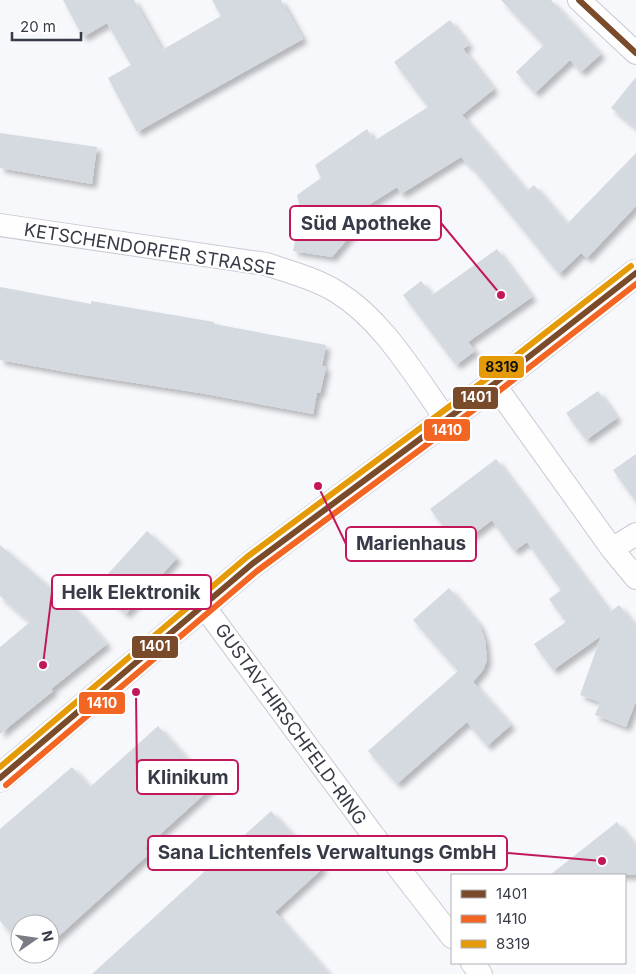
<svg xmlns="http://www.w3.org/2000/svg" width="636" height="974" font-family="Inter,sans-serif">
	<defs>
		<filter id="shadow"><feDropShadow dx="4.5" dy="4.5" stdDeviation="2.5" flood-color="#0004"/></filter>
	</defs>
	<rect width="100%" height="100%" fill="#f7f8fc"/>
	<path fill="#d4dae0" filter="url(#shadow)" d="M63,0H134L162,50L221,16L212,0H281L303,39L137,132L108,78L131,65L107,23L83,37Z
		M501,0H551L601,54L581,72L570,60L535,93L516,72L544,45Z
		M450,20L469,45L463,49L494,89L462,115L527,191L534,185L567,224L636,153V206L587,258L581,253L559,274L471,166L470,167L461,157L401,194L397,187L353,215L356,229L332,257L293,251L301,213L297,195L321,178L315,165L367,129L374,141L428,107L394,62Z
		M636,77V128L611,108Z
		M0,133L97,147L92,184L0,168Z
		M497,249L532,297L468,342L475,351L456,365L403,295L421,281L432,295Z
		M0,287L91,304V301L214,322V324L326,345L322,366L326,367L320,393H317L313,414L200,393L78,374L0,360Z
		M598,391L617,418L586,440L566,413Z
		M636,454V502L613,470Z
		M496,459L610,612L619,605L636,627V701L626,727L595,715L600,702L580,695L601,636L553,670L534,644L566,622L549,599L561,590L527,542L514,551L492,520L458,546L430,509Z
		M147,531L177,558L126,614L96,587Z
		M0,545L78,611L107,644L51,689L53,691L0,734V647L30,622L0,596Z
		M449,588L479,624L485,640L487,660L483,670L473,682L511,725L487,746L467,722L397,784L368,751L458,671L413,620Z
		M158,726L212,787L145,848L150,853L50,944V924H20V943L0,921V829L72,767L90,787Z
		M271,811L323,868L275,912L329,974H92Z
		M617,822L636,847V875H550Z"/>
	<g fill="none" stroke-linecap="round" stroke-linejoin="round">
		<g stroke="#c9cad2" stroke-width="24">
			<path id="street" d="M579,0L636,53
				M0,225L266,264C290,272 316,279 337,292C383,320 415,376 446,419
				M494,384L612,549L636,578
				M612,549L636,534
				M203,605L373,835L452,937
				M472,963L481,974"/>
		</g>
		<g stroke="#c9cad2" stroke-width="29">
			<path id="secondary" d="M0,778L252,564L494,384L636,273"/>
		</g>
		<use href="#street" stroke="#fefeff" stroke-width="22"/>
		<use href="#secondary" stroke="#fafafc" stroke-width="28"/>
		<g stroke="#fff" stroke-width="10">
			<path id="bus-1" d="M579,0L636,53
				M0,778L252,564L494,384L636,273"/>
		</g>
		<g stroke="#fff" stroke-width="10">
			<path id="bus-2" d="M6,785L257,571L499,391L636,284"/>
		</g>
		<g stroke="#fff" stroke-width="10">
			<path id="bus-3" d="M0,767L247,557L489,377L631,266"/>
		</g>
		<use href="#bus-1" stroke="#7a4b2a" stroke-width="6"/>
		<use href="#bus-2" stroke="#f26522" stroke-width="6"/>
		<use href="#bus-3" stroke="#e49b07" stroke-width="6"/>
	</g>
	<g text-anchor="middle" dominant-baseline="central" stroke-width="4" stroke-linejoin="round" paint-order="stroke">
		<g font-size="18" fill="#373a47" stroke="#fff">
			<text transform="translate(150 249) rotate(9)">KETSCHENDORFER STRASSE</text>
			<text transform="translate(291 724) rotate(54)">GUSTAV-HIRSCHFELD-RING</text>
		</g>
	</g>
	<path fill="none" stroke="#c2185b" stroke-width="2" d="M501 295L441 223M318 486L346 544M43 665L52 592M136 692L137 777M602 861L507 853"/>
	<g fill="#c2185b" stroke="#fff" stroke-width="2">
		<circle cx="501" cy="295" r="5"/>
		<circle cx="318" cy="486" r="5"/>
		<circle cx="43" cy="665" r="5"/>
		<circle cx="136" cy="692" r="5"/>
		<circle cx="602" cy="861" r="5"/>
	</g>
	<g fill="#fff" stroke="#c2185b" stroke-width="2">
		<rect x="290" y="206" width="151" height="34" rx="5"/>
		<rect x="346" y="527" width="130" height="34" rx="5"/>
		<rect x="52" y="575" width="159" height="34" rx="5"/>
		<rect x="137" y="760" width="101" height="34" rx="5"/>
		<rect x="148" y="836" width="359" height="34" rx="5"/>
	</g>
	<g font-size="19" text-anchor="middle" font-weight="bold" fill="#373a47">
		<text x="366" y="230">Süd Apotheke</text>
		<text x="411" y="550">Marienhaus</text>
		<text x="131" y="599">Helk Elektronik</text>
		<text x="188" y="784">Klinikum</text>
		<text x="327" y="859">Sana Lichtenfels Verwaltungs GmbH</text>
	</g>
	<g stroke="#fff" stroke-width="2">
		<rect x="478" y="355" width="47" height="24" rx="5" fill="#e49b07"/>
		<rect x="452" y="386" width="47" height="24" rx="5" fill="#7a4b2a"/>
		<rect x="423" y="418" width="48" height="24" rx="5" fill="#f26522"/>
		<rect x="131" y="635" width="48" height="24" rx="5" fill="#7a4b2a"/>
		<rect x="78" y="691" width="48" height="24" rx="5" fill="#f26522"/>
	</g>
	<g font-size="14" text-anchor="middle" font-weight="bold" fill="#fff">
		<text x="476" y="402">1401</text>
		<text x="447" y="435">1410</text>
		<text x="155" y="651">1401</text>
		<text x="102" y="708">1410</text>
	</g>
	<g font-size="14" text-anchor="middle" font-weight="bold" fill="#111">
		<text x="502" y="372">8319</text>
	</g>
	<rect x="451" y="874" width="175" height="90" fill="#ffffff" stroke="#afb0b5"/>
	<rect x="461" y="890" width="25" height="8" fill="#7a4b2a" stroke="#afb0b5"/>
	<text x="496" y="899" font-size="15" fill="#373a47">1401</text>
	<rect x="461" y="915" width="25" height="8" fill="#f26522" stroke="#afb0b5"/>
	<text x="496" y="924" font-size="15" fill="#373a47">1410</text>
	<rect x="461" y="940" width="25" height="8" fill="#e49b07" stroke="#afb0b5"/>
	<text x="496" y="949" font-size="15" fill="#373a47">8319</text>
	<g transform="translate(35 939) rotate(77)"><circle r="24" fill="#ffffff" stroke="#afb0b5"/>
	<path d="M0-4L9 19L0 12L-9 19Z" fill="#7a7c86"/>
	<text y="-8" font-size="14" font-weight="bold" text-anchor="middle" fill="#373a47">N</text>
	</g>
	<path d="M12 32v8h69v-8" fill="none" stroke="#373a47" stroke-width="2.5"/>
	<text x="20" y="32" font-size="15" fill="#373a47" stroke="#ffffff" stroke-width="4" paint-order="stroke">20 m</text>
</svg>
